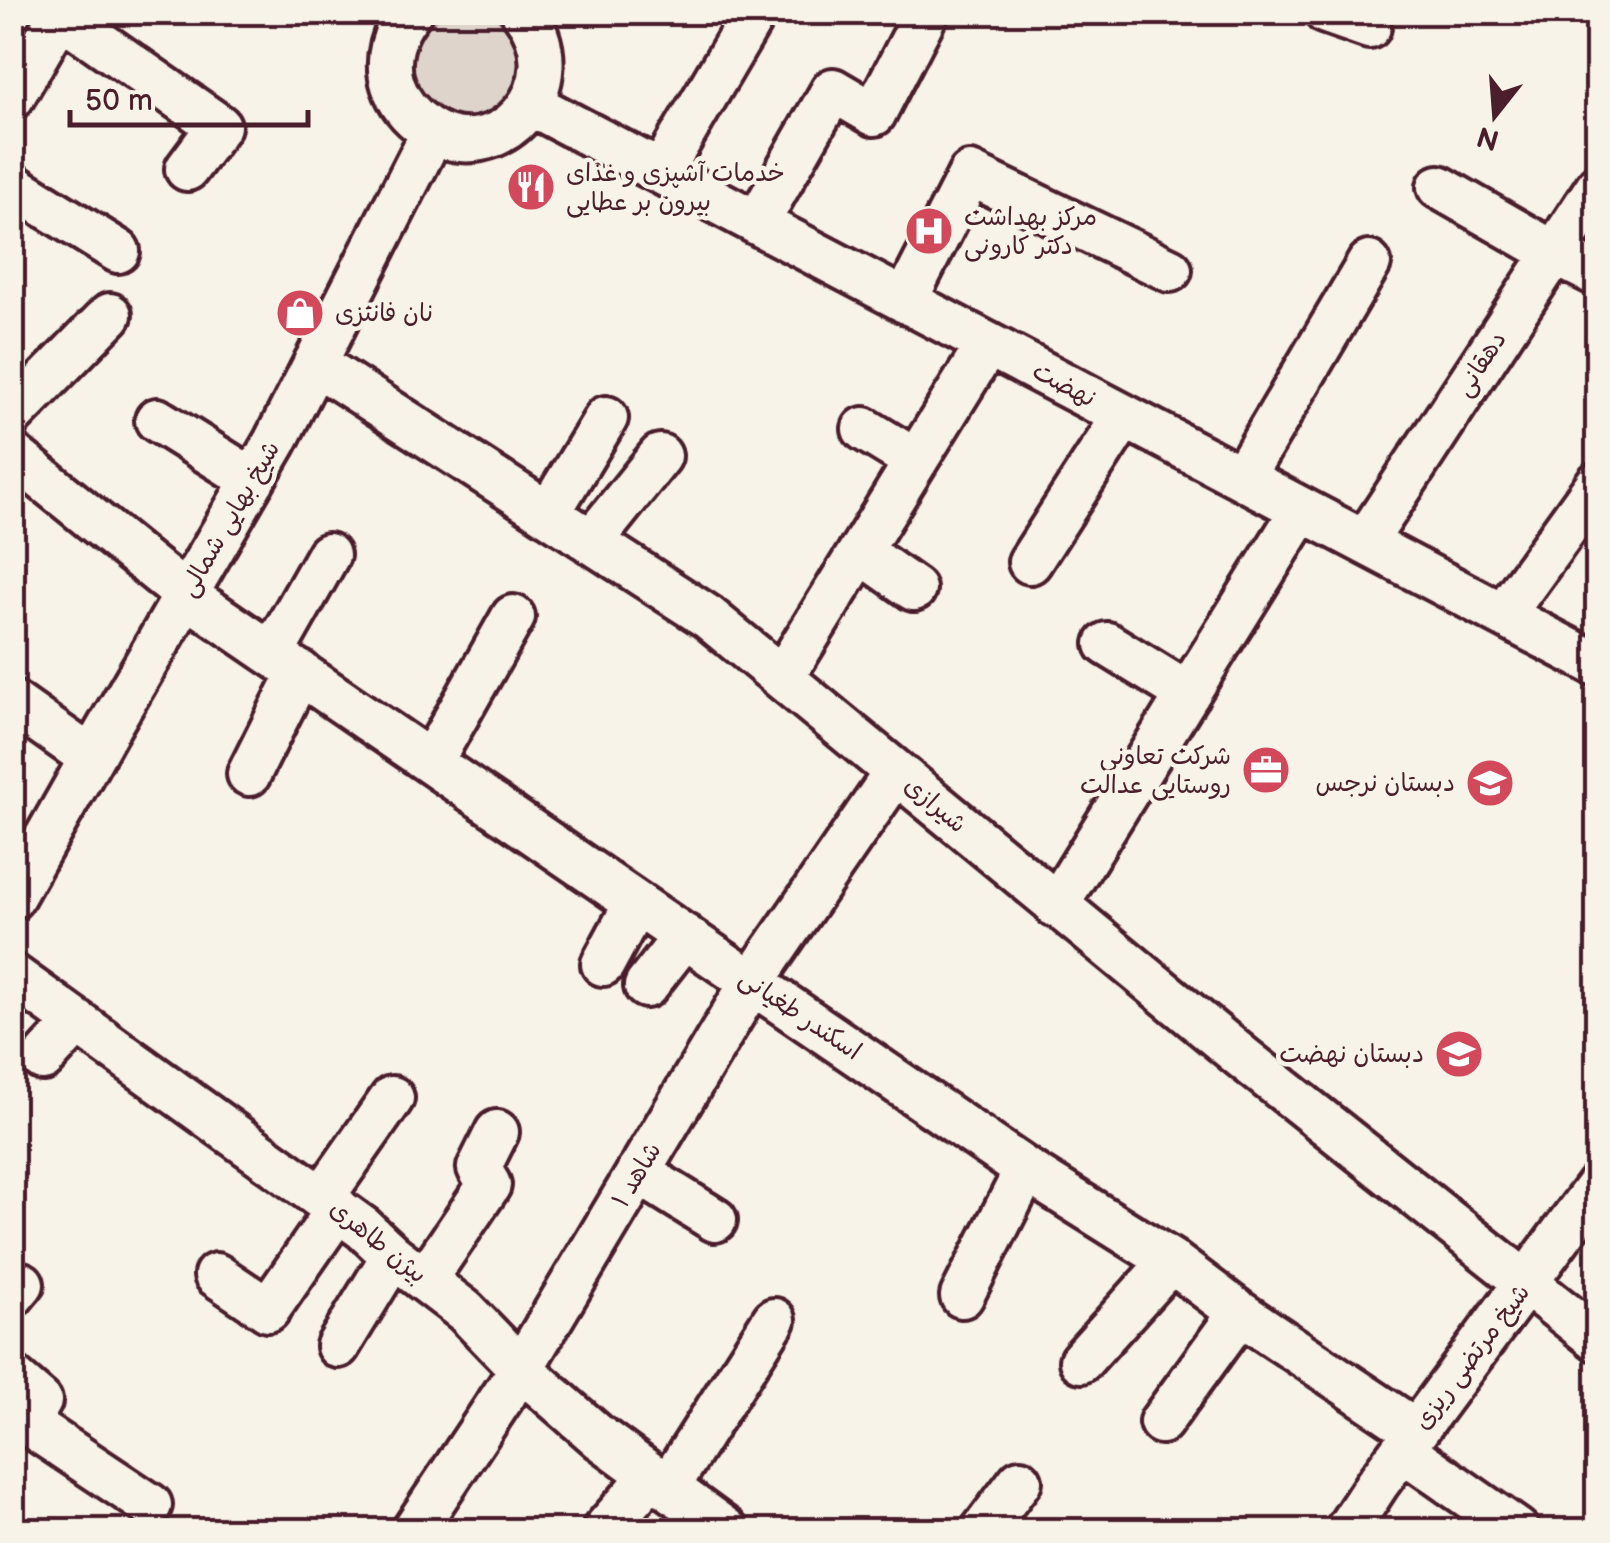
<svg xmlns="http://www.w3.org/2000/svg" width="1610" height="1543" font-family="'Balsamiq Sans','Playpen Sans Arabic',sans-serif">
	<rect width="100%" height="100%" fill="#f7f3e8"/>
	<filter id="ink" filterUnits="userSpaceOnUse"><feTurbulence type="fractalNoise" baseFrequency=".01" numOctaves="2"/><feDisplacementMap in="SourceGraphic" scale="20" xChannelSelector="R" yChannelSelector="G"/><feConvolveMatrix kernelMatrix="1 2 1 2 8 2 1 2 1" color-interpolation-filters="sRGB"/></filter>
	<g filter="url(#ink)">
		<path fill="#ded4cc" stroke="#947a7c" stroke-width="2.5" d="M412 65a55 55 0 1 1 110 0a55 55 0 1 1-110 0Z"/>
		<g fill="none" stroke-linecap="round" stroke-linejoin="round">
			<g stroke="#4a1f2b" stroke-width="50">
				<path id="minor" d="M410,12C393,32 385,60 393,85C399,103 410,116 426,127C497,175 579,83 523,12
					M1326,12L1369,27
					M60,15L219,126L187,169
					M12,98L62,12
					M531,104L1598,665
					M661,172L755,12
					M12,185L118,251
					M1439,187L1554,253L1598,275
					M757,223L833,90L874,114L927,12
					M905,301L970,174L1170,270
					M315,363L708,617L1242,1057L1598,1340
					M12,415L110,315
					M157,420L253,480
					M864,429L916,461
					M12,454L186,595L1026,1170L1171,1261L1240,1313L1416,1431
					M1242,478L1369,263
					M548,514L606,418
					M591,542L660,456
					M1365,542L1598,186
					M860,551L914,589
					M1030,562L1124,416
					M1503,615L1598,483
					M1107,644L1188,694
					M272,654L328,555
					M782,678L988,344
					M12,702L91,758
					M431,762L513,617
					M249,774L300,672
					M12,898L106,732L275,442L433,132
					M1056,906L1302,510
					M603,964L636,903
					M12,975L363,1228L393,1256L465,1311L521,1369L599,1437L726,1530
					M646,986L685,936
					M43,1059L77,1022
					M638,1172L715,1220
					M322,1198L392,1098
					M216,1275L268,1310L338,1209
					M425,1280L489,1185L479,1168L497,1132
					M12,1296L22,1284
					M962,1296L1026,1170
					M338,1346L393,1256
					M1081,1361L1171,1261
					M12,1377L40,1401L27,1423L150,1505
					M1161,1422L1240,1313
					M1403,1450L1517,1530
					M668,1487L774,1320
					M414,1530L521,1369L752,982L896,772
					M604,1530L652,1475
					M983,1530L1020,1481
					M1347,1530L1377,1484L1598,1185"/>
			</g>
			<use href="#minor" stroke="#f7f3e8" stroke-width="42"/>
		</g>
	</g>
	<defs>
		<g id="restaurant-disc" transform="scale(2.5)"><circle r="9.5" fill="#d1495b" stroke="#f7f3e8"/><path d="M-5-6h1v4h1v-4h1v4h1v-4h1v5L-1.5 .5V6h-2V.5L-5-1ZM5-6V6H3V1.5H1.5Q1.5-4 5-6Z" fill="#fff"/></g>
		<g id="hospital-disc" transform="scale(2.5)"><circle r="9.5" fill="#d1495b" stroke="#f7f3e8"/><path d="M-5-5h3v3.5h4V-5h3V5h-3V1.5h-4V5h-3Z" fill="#fff"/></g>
		<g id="shop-disc" transform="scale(2.5)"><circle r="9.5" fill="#d1495b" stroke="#f7f3e8"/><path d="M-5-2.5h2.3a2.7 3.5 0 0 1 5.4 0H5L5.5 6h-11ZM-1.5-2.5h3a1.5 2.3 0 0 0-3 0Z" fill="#fff"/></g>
		<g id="office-disc" transform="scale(2.5)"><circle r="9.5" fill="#d1495b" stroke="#f7f3e8"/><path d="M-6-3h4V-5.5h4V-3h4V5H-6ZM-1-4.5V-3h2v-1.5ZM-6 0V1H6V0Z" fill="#fff"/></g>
		<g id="school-disc" transform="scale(2.5)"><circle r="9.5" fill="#d1495b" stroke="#f7f3e8"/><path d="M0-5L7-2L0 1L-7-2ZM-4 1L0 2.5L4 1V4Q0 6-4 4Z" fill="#fff"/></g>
	</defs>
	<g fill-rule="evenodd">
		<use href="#restaurant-disc" x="531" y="187"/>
		<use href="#hospital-disc" x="929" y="231"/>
		<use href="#shop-disc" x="300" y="313"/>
		<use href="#office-disc" x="1266" y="770"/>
		<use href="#school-disc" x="1490" y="783"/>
		<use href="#school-disc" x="1459" y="1054"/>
	</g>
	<g text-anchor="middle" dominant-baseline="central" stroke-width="9" stroke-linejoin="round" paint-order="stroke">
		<g font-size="25" fill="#4a1f2b" stroke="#f7f3e8" text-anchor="start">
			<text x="566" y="173">خدمات آشپزی و غذای<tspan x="566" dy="29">بیرون بر عطایی</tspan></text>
			<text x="964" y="217">مرکز بهداشت<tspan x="964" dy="29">دکتر کارونی</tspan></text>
			<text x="335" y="313">نان فانتزی</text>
			<text x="1231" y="756" text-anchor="end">شرکت تعاونی<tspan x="1231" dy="29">روستایی عدالت</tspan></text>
			<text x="1455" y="783" text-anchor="end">دبستان نرجس</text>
			<text x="1424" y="1054" text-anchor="end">دبستان نهضت</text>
		</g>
		<g font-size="25" fill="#4a1f2b" stroke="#f7f3e8">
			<text transform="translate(1481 364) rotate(-57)">دهقانی</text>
			<text transform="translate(1064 385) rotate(28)">نهضت</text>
			<text transform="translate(230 519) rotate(-60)">شیخ بهایی شمالی</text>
			<text transform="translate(935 805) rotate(40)">شیرازی</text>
			<text transform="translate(800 1015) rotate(34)">اسکندر طغیانی</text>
			<text transform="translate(637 1175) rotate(-59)">شاهد ۱</text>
			<text transform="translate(378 1242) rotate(39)">بیژن طاهری</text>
			<text transform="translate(1472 1357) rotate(-53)">شیخ مرتضی ریزی</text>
		</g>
	</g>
	<rect width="1610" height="1543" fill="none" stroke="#f7f3e8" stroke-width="50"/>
	<rect x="25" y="25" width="1560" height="1493" fill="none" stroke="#4a1f2b" stroke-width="4" filter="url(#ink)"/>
	<g transform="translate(1495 115) rotate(197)" stroke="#f7f3e8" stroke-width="8" paint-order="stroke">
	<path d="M0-8L18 38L0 25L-18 38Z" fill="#4a1f2b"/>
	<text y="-15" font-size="28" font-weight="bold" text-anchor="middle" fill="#4a1f2b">N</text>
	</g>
	<path d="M70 110v15h238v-15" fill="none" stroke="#4a1f2b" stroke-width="5"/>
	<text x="85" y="110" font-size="30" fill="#4a1f2b" stroke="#f7f3e8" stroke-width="8" paint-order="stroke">50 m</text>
</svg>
